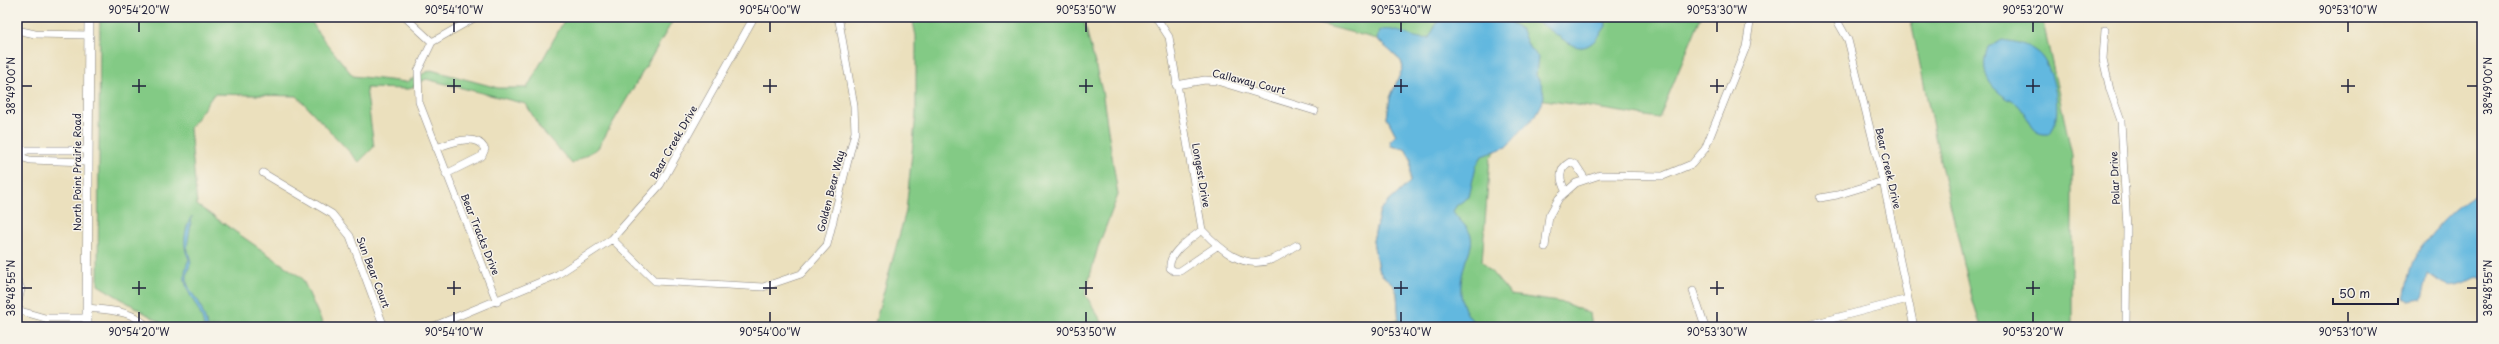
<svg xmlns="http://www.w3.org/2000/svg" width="2499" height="344" font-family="'Playpen Sans',sans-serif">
	<rect width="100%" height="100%" fill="#f7f3e8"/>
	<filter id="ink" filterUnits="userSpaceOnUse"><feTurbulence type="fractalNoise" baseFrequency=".025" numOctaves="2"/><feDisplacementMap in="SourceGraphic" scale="8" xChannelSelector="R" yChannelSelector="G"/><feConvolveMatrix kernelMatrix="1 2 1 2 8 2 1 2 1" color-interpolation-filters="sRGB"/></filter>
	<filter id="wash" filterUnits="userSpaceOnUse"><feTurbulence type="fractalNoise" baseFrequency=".012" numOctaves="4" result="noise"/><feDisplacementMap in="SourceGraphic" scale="16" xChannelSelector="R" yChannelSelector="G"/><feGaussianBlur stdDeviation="0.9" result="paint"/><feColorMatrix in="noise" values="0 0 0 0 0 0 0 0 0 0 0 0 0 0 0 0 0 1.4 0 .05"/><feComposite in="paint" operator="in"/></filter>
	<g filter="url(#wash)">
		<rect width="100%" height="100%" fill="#ebe0bd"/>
		<path fill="#83ca85" stroke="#527660" d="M100,17H309L319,34L353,76L406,82L431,70L498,88H527L566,17H675L598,148L572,164L540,128L526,104L426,79L409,89L366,88L374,147L359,162L297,96L214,94L190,128L197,205L302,278L324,327H168L98,285Z
			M912,17H1083L1102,91L1118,195L1098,247L1085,294L1105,327H874L906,211L916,114V36Z
			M1292,17H1701L1659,118L1539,99L1490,158L1482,261L1511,295L1565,303L1590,314L1592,327H1314L1399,320L1397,293L1393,284L1382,275L1378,268L1373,241L1380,210L1410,182L1411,159L1405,149L1391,146L1390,141L1396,135L1387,118L1390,98L1403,68L1401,61L1377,39Z
			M1910,17H2042L2072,155V327H1981L1973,302L1941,165Z"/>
		<path fill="#62b8df" stroke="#426d8d" d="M1440,17H1509L1511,24L1521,29L1530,49L1538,57L1536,75L1542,85L1544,96L1542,104L1536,115L1506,147L1482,156L1476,166L1469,197L1457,205L1453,211C1458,220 1468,226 1471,236C1473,244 1469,252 1466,260C1458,286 1457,309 1479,327H1399L1397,293L1393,284L1382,275L1378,268L1373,241L1380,210L1410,182L1411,159L1405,149L1391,146L1390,141L1396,135L1387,118L1390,98L1403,67L1401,61L1377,39L1379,31C1397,25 1412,41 1429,38Z
			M1528,17H1605L1606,26C1585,58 1576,49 1550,30C1543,25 1535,21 1528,17Z
			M2003,40C2016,42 2027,44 2038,53C2054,66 2065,118 2049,134C2028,136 2030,117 2018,105C2015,102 2009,100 2005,97C1986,84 1980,69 1988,47Z
			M2482,193V278L2478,276C2453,289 2450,292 2428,274L2422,299L2409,301L2404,298C2407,286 2409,269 2414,259C2425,239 2461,197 2482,193Z
			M192,216L187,247L191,262L187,274V283L191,292L199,302L208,327H204C200,300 175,289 189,259C182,247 184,228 192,216Z"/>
	</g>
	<g filter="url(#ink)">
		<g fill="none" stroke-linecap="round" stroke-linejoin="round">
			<g stroke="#86817c" stroke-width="8">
				<path id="minor" d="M405,17L432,42
					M476,17L432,42L418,71L419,102L497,302
					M1156,17L1169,37L1202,230C1220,249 1243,271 1273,259C1281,256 1289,249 1297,245
					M1835,17L1848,40L1883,181L1914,327
					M17,30L35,34L89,35
					M2105,30L2103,59L2110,90L2121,121L2127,228L2126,327
					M1176,85L1205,80L1217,81L1315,111
					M436,148C451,143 475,132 485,149L482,156L446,174
					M17,155L27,150H87
					M17,156L30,160L87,162
					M263,173L332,214L350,236L384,327
					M1566,192C1560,181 1557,169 1570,162L1576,165L1585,179
					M1820,198L1837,195L1883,181
					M1202,230C1191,239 1168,252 1170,268L1174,271H1180L1217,246
					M612,239L655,281L763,287L801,274L827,245L855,132L854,106L839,21L836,17
					M1545,247L1549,216L1559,198L1576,183L1600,175L1663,176L1692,164L1705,149L1746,47L1751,17
					M17,280L21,289L17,307
					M1693,291L1705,327
					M87,308C107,310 134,310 147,327
					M17,310L45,318H87
					M87,326L95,327
					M432,327L557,275L612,239L660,185L754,17
					M1801,327L1908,299"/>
			</g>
			<g stroke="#86817c" stroke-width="10">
				<path id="tertiary" d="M87,327L89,17"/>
			</g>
			<use href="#minor" stroke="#fff" stroke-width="7"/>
			<use href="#tertiary" stroke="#fff" stroke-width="9"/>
		</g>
	</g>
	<path fill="none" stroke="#22223b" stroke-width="1.5" d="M139,22V32M454,22V32M770,22V32M1086,22V32M1401,22V32M1717,22V32M2033,22V32M2348,22V32M139,79V93M454,79V93M770,79V93M1086,79V93M1401,79V93M1717,79V93M2033,79V93M2348,79V93M22,86H32M132,86H146M447,86H461M763,86H777M1079,86H1093M1394,86H1408M1710,86H1724M2026,86H2040M2341,86H2355M2467,86H2477M139,281V295M454,281V295M770,281V295M1086,281V295M1401,281V295M1717,281V295M2033,281V295M22,288H32M132,288H146M447,288H461M763,288H777M1079,288H1093M1394,288H1408M1710,288H1724M2026,288H2040M2467,288H2477M139,312V322M454,312V322M770,312V322M1086,312V322M1401,312V322M1717,312V322M2033,312V322M2348,312V322"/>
	<g text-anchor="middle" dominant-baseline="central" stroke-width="3" stroke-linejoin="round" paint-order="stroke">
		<g font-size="10" fill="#22223b" stroke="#f7f3e8">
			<text transform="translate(1249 81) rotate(14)">Callaway Court</text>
			<text transform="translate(673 142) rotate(-60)">Bear Creek Drive</text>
			<text transform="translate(1889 168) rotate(77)">Bear Creek Drive</text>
			<text transform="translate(76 172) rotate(-90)">North Point Prairie Road</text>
			<text transform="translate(1202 175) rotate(80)">Longest Drive</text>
			<text transform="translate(2114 178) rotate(-93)">Polar Drive</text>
			<text transform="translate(830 191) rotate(-76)">Golden Bear Way</text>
			<text transform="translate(481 234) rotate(68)">Bear Tracks Drive</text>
			<text transform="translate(374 272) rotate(69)">Sun Bear Court</text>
		</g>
	</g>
	<rect width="2499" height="344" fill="none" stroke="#f7f3e8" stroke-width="44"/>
	<path d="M2333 298v6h65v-6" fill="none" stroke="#22223b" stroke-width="2"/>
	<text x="2339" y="298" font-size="12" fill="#22223b" stroke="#f7f3e8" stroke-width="3" paint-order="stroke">50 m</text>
	<rect x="22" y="22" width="2455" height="300" fill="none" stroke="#22223b" stroke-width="1.5"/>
	<g font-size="10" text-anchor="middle" fill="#22223b">
		<text x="139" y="14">90°54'20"W</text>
		<text x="454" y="14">90°54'10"W</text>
		<text x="770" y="14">90°54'00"W</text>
		<text x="1086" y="14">90°53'50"W</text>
		<text x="1401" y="14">90°53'40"W</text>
		<text x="1717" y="14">90°53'30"W</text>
		<text x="2033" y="14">90°53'20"W</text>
		<text x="2348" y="14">90°53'10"W</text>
		<text transform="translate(11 86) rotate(-90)" y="4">38°49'00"N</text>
		<text transform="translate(2488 86) rotate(-90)" y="4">38°49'00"N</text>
		<text transform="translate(11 288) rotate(-90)" y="4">38°48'55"N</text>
		<text transform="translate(2488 288) rotate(-90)" y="4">38°48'55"N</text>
		<text x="139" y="336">90°54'20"W</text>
		<text x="454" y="336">90°54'10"W</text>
		<text x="770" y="336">90°54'00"W</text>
		<text x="1086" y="336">90°53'50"W</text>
		<text x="1401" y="336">90°53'40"W</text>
		<text x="1717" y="336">90°53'30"W</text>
		<text x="2033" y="336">90°53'20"W</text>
		<text x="2348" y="336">90°53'10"W</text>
	</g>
</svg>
